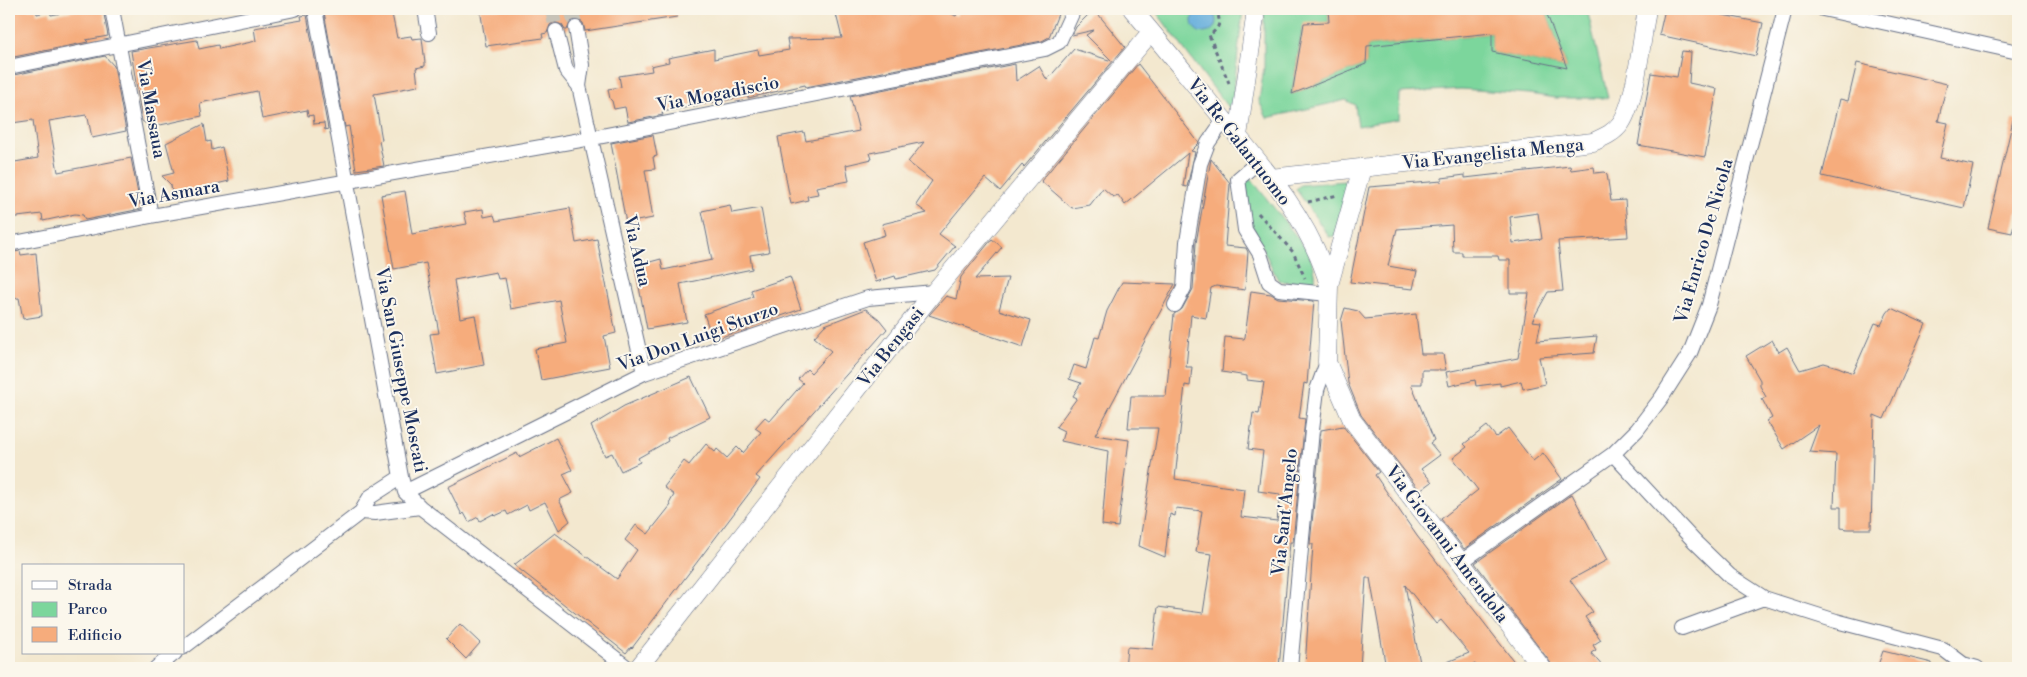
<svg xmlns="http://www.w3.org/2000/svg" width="2027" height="677" font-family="'Libre Bodoni',serif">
	<rect width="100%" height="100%" fill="#fbf7ec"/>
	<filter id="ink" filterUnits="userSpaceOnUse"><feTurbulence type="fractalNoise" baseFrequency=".02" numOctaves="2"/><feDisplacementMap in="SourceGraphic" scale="10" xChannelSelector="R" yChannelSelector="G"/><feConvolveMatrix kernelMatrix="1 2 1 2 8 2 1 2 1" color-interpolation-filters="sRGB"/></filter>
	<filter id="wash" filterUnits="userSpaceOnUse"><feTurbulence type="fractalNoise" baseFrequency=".0096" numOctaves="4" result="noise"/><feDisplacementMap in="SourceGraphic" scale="20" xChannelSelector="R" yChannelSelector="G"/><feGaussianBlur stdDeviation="1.12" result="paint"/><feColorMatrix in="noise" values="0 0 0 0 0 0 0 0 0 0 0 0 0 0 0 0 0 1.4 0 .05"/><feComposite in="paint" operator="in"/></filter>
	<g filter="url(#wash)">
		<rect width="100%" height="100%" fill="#f3e8cf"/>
		<path fill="#7cd69c" stroke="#4c827d" d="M1154,9H1243L1232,105L1229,107L1226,105Z
			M1264,9H1328L1329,22L1303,24L1292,94L1366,64L1367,46L1492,33V52L1567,68L1545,9H1587L1608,98H1556L1530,94L1461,89L1400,93L1399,119L1358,126L1355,105L1346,100L1267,118L1259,101L1264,67Z
			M1248,179L1252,180L1308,251C1312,260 1318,275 1314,284L1279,281L1276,276L1246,213L1242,183Z
			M1345,181L1347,187L1335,236L1329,237L1296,189L1300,185Z"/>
		<path fill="#64addc" stroke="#406e9d" d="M1192 21a12 12 0 1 1 24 0a12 12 0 1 1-24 0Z"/>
		<g id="blocks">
			<path fill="#f6ac7c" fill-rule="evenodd" d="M9,9H36L37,14L50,11L51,15L83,9H103L108,36L86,40L88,42L9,58Z
				M327,9H391L397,38L411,36L412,39L422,38L425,63V66L416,68L418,86L374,94L382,140L379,141L384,166L356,170L349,126L345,127L324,12L328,11Z
				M480,9H676L677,17L585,31L583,23L579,20L571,21L567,30H565L562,25L554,22L550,25L547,33L542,34L543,38L486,46Z
				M856,9H906L907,14L929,9H942L956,16L960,9H1060L1049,37L1042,41L806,87L805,85L748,98V96L662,112L663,115L628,122L625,107L614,109L612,101L610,99L608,89L621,87L619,76L652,71L651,66L669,62L668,58L714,49V59L758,50L759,55L789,50L787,39L842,38L836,14Z
				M1094,9L1125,47L1024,167L1022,165L1000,191L985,178L939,234L955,246L935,270L896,279L895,276L876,282L863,242L885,235L882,224L927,213L916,205L932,181L908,162L924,142L870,153L872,159L846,165L849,181L816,187L818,194L807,196L808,200L791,204L778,137L804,132L806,141L859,131L850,96L1015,64L1016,81L1039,66L1047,80L1074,49L1112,61L1086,35L1094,30L1072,35L1076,27Z
				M1328,9H1545L1567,68L1492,52V33L1367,46L1366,64L1292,94L1304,23L1329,22Z
				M1665,9H1692L1763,23L1756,56L1659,35Z
				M307,15L328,129L325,130L324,123L314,124L313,115L308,116L307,110L262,119L257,91L200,103L202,116L151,127L142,121L131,51L197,40L199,49L218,45L219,49L256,41L254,28L302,20L301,16Z
				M1682,51L1691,52L1689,83L1717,89L1705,157L1638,145L1651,73L1677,77Z
				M105,56L114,66L126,131L92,138L88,118H87L86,115L49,121L58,172L131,158L141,209L85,220L83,215L75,214L43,221L42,214L9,218V163L38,158L33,120L12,123L11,117H9V76Z
				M1857,63L1947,84L1938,121L1948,123L1940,158L1973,165L1964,208L1822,176L1840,99L1848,101Z
				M1138,64L1199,143L1191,151L1195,152L1187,187L1183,186L1188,153L1125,205L1118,195L1113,197L1103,188L1090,205L1072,208L1041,181Z
				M2013,120H2018V206L2012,233L1988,228Z
				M204,124L207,142L211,141L212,150L222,147L229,181L183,192L173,200L171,185L162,176L174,173L166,143Z
				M653,135L657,156L653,157L655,169L645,170L653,218L626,223L611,143Z
				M1211,159L1230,183L1225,246L1246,248L1248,252L1245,290L1216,286L1211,288L1206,318L1191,315L1186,367H1192L1190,386L1185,385L1175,479L1244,489L1241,517L1277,521L1280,494L1258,491L1263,451L1248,449L1253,413L1259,414L1264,382L1247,380V376L1222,372L1225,337L1244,339L1245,337L1251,291L1271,294L1278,298L1314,301L1307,384L1304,383L1299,418L1305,419L1293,542H1290L1279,668H1125L1127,647L1153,649L1158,607L1203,613L1212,554L1196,552L1202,511L1176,508L1175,516L1170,514L1165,557L1139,546L1158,428H1128L1131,396H1166L1174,314L1182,309L1193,289L1196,243Z
				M1570,166L1571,170L1594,167L1595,173L1605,172L1607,174L1611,201L1625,200L1628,237L1558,241L1563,291L1548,292L1532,321L1541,322L1537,341L1597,336L1594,353L1539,357L1545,384L1523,389L1521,381L1500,386V383L1476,386L1475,380L1449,386L1446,372L1518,358L1529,293H1510V260H1499L1498,256H1462V252H1453L1452,225L1397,229L1388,266L1417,271L1413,289L1350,282L1369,187L1442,181V178L1465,175V178ZM1538,213L1542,239L1513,243L1510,217Z
				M405,191L412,234L467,224L464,212L483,209L484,217L494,215L496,221L570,208L576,243L597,239L616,333L604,336L610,367L541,380L535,349L567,343L559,300L511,309L505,278L498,279L496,272L454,280L460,318L475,315L484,365L437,374L430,334L439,333L426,263L394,269L381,195Z
				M730,205L732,213L761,208L769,252L750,255L752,269L680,284L687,322L647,329L635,266L661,259L663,270L712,260L702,211Z
				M992,239L1002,247L975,279L1008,278L999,310L1031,320L1023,347L929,315L946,296L956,299L961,277Z
				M20,251L21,255L36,253L42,316L23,319L19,298L9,299V253Z
				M790,277L801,309L713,340L704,314L753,297L751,290Z
				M1122,282L1175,284L1095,435L1129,440L1118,527L1102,525L1108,451L1061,441L1064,431L1056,427L1077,398L1073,396L1081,383L1069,379L1074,365L1086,369L1095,337L1099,338L1107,311Z
				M1345,308L1358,311L1365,319L1416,314L1421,354H1443L1446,370H1422V384H1411L1434,440L1430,443L1440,455L1421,469L1432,482L1420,491L1361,415L1348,383L1341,321Z
				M1891,308L1926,324L1884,419L1874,415L1871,529H1847L1841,528V507H1834L1836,454L1809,452L1819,425L1784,449L1767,421L1772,418L1762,399L1766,397L1760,386V380L1746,356L1772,340L1779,352L1787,347L1800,370L1824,363L1838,367L1853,373L1875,323L1881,325L1887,313Z
				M866,309L879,319L887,329L756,476L760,479L632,648L631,647L626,653L514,565L555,533L617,579L637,550L625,540L636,525L648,534L671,505L669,504L674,495L664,487L684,461L689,465L706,444L715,452L717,449L727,458L737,447L743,453L761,432L755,428L765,417L770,421L803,383L798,379L807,369L811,373L831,351L814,337L825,325Z
				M691,377L710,417L667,438L668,441L638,458L640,462L621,471L612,453L605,456L591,426L624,406Z
				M1343,426L1379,472L1375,475L1417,536L1519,668H1478L1475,664L1466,668H1433L1469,653L1441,620L1436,624L1405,585L1421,668H1386L1370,578H1366L1360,668H1305L1313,544H1310L1321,430Z
				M1487,426L1496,437L1508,428L1533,461L1543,453L1562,479L1464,549L1441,519L1478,490L1453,458L1467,447L1464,444Z
				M556,438L572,470L563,474L573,493L559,500L570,521L559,530L545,502L529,510L527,505L508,515L506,511L495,516L493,514L480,521L478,517L469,522L464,513L462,515L448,487L517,453L519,457Z
				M1572,494L1607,560L1570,580L1593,612L1585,617L1601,640L1593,645L1596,650L1591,653L1604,668H1552L1550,662L1475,563Z
				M460,624L480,643L466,659L446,639Z
				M1883,651L1932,663V668H1877Z"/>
		</g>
	</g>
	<g filter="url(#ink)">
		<use href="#blocks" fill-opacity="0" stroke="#677086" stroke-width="1"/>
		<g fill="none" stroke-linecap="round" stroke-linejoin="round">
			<path stroke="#c8c3b8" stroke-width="14" stroke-dasharray="14 7" stroke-linecap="butt" d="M552,9L556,31
				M571,9L576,28"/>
			<g stroke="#677086" stroke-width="16">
				<path id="minor" d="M112,9L151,216
					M315,9L401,477L405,492L420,507L628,668
					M425,9L429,33
					M1823,9L2018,52
					M576,28L582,65L579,86L644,373
					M556,31L566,70L579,86
					M9,67L295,9
					M1258,162L1238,179L1245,230L1260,254L1269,282L1279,289L1328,294
					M9,244L151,216L592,138L1045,49L1059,42L1074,9
					M1175,305L1184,288L1187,242L1200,164L1208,143L1224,120
					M1613,454L1694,541L1730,576L1764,598L1836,621L1943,649L1963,664L1977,668
					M405,492L644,373L868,298L934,292
					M361,512L375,513L420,507
					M1461,562L1613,454L1637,430L1662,397L1690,353L1709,305L1785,9
					M1682,628L1764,598
					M184,647L361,512L370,497L401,477
					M156,668L175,653
					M1290,668L1312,430L1317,390L1327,362"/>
			</g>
			<g stroke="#677086" stroke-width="19">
				<path id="tertiary" d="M1132,9C1161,43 1190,79 1219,114C1262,165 1310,219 1329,285
					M1238,136L1255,18L1254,9
					M1362,168L1329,285L1327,362L1352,420L1542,668
					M1271,178L1593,142C1604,137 1614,133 1621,123C1636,101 1642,37 1647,9
					M638,668L934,292L1151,32"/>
			</g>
			<path stroke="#677086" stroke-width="3" stroke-dasharray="4 4" stroke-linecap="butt" d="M1182,9L1191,13L1195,9
				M1214,9C1222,19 1221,28 1209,35L1229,83
				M1217,13L1223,9
				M1308,202L1338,195
				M1258,213L1293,252L1305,278"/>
			<use href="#minor" stroke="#fff" stroke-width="14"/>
			<use href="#tertiary" stroke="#fff" stroke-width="18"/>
		</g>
	</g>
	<g text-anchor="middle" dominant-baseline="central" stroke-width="4" stroke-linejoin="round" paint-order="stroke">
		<g font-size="18" fill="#1b2f5e" stroke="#fbf7ec">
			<text transform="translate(718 94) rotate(-11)">Via Mogadiscio</text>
			<text transform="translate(151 109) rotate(80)">Via Massaua</text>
			<text transform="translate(1239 142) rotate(52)">Via Re Galantuomo</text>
			<text transform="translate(1493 154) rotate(-6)">Via Evangelista Menga</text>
			<text transform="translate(174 194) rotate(-10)">Via Asmara</text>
			<text transform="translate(1704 241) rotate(-74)">Via Enrico De Nicola</text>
			<text transform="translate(637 251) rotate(77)">Via Adua</text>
			<text transform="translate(698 337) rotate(-20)">Via Don Luigi Sturzo</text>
			<text transform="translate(891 347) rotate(-52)">Via Bengasi</text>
			<text transform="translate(401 370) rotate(79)">Via San Giuseppe Moscati</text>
			<text transform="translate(1285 512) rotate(-84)">Via Sant'Angelo</text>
			<text transform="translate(1447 544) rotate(53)">Via Giovanni Amendola</text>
		</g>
	</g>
	<rect width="2027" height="677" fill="none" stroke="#fbf7ec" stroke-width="30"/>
	<rect x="22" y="564" width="162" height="90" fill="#fbf7ec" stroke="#a1a7b3"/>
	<rect x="32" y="581" width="25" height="8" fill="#ffffff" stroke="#a1a7b3"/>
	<text x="68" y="590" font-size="15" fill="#1b2f5e">Strada</text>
	<rect x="32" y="602" width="25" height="15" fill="#7cd69c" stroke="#a1a7b3"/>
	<text x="68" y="614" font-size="15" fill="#1b2f5e">Parco</text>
	<rect x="32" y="627" width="25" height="15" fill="#f6ac7c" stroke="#a1a7b3"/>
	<text x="68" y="640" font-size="15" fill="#1b2f5e">Edificio</text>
</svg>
